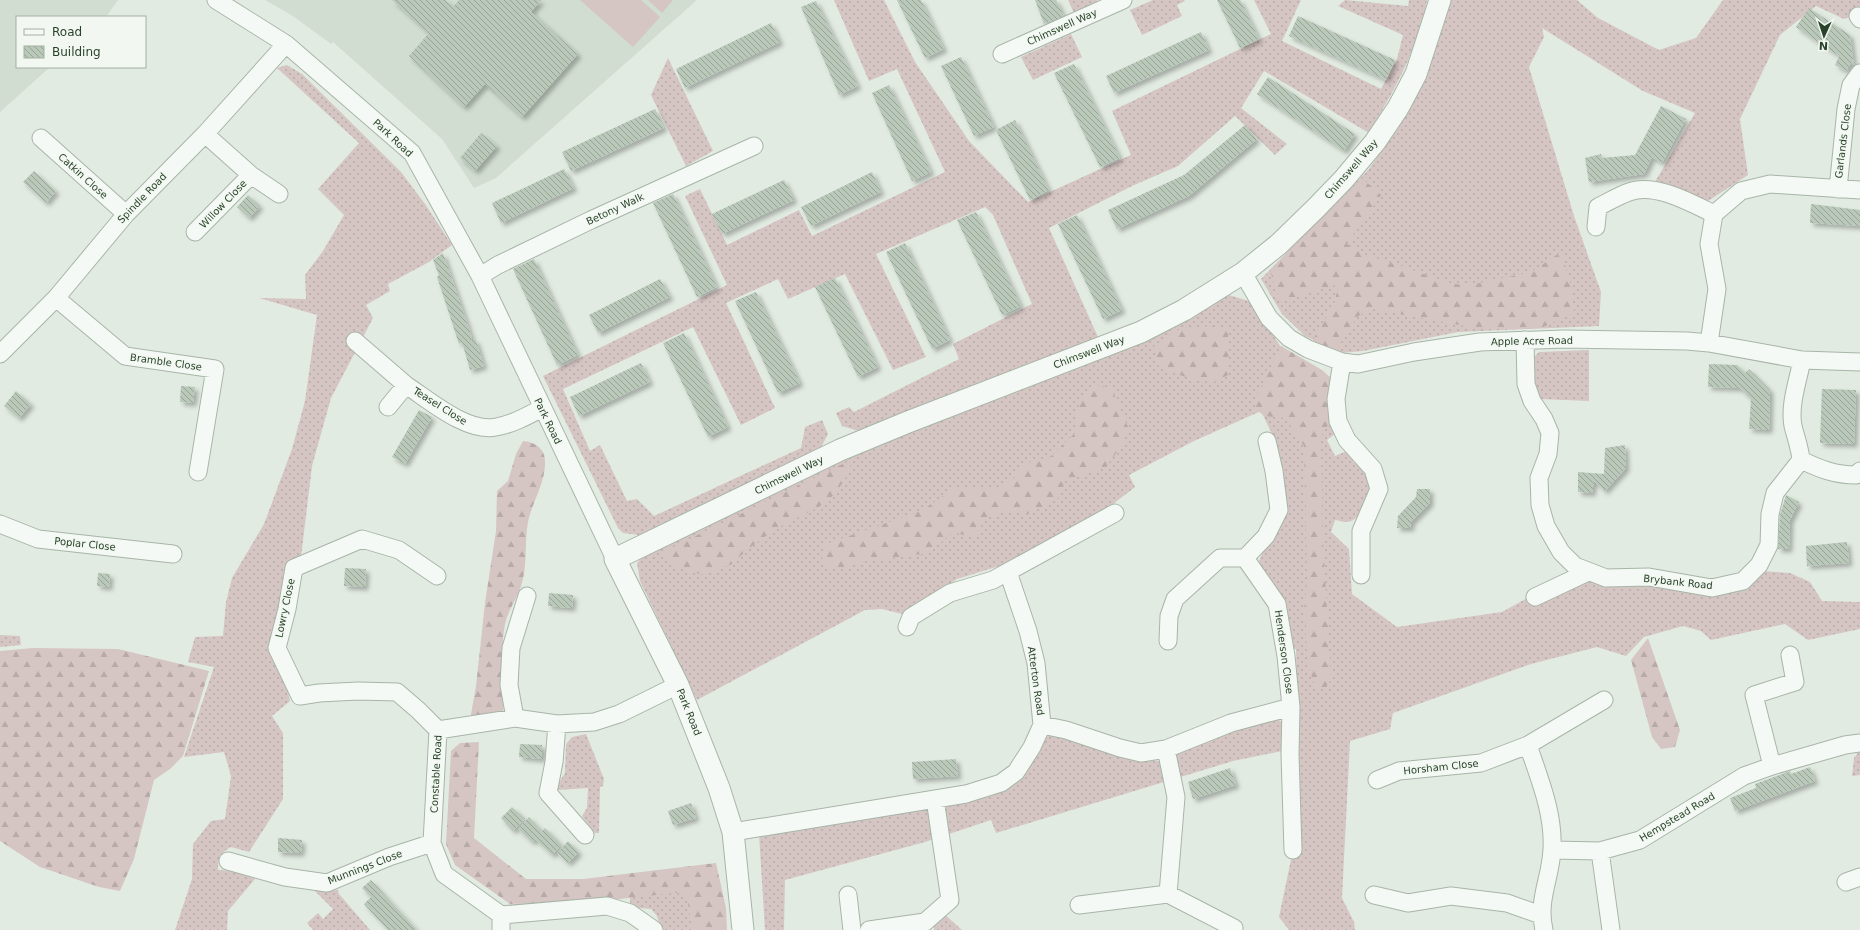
<svg xmlns="http://www.w3.org/2000/svg" width="1860" height="930" font-family="'DejaVu Sans',sans-serif">
	<defs>
		<pattern id="grass-dots" width="8" height="8" patternUnits="userSpaceOnUse"><rect width="8" height="8" fill="#d5c5c3"/><path d="M2 2h.1M6 6h.1" fill="none" stroke="#b7aaa8" stroke-width="1.8" stroke-linecap="round"/></pattern>
		<pattern id="forest-firs" width="22" height="20" patternUnits="userSpaceOnUse"><rect width="22" height="20" fill="#d5c5c3"/><path d="M5 1l3.5 6h-7zM16 11l3.5 6h-7z" fill="#b7aaa8"/></pattern>
		<pattern id="building-back-hatch" width="6" height="6" patternUnits="userSpaceOnUse"><rect width="6" height="6" fill="#b9c8b9"/><path d="M-1 5l2 2M0 0l6 6M5-1l2 2" fill="none" stroke="#96a497"/></pattern>
		<filter id="shadow"><feDropShadow dx="3.5" dy="3.5" stdDeviation="2" flood-color="#0004"/></filter>
	</defs>
	<rect width="100%" height="100%" fill="#e2ebe2"/>
	<path fill="#d0ddd0" d="M0,0H118L106,17H17V67H50L0,112Z
		M265,0H697L496,178L474,188L442,139L333,42L331,44L293,16Z"/>
	<path fill="url(#grass-dots)" d="M834,0H884L915,62L969,141L1028,202L1131,155L1112,111L1271,34L1254,0H1301L1282,41L1381,89L1397,59L1403,35L1338,6L1345,0L1408,6L1409,0H1427C1419,48 1393,92 1369,133L1264,71L1241,108L1287,144L1275,155L1235,116L1178,166L1132,186L1049,228L1098,337L859,431L842,426L836,413L849,407L854,412L959,359L953,344L1032,304L993,215L985,207L876,254L926,357L893,370L845,274L788,299L778,279L726,303L775,408L741,425L693,327L563,389L590,451L600,445L627,501L637,499L654,516L801,448L805,427L822,420L828,434L819,451L639,535L623,533L618,528L543,376L727,285L685,196L700,189L727,245L799,210L812,236L945,172L897,69L869,81Z
		M1068,0H1097L1099,4L1075,15Z
		M1153,0H1184L1185,1L1177,5L1182,16L1142,35L1130,10Z
		M1449,0H1577L1598,18L1659,50L1696,38L1723,0H1860V14L1844,19L1816,6L1780,35L1740,119L1748,175L1705,203L1655,182L1695,113L1643,91L1542,28L1544,37L1529,67L1574,216L1601,292L1599,326L1458,332L1363,351L1341,353L1305,336L1282,314L1261,279L1369,169L1406,116L1430,63L1445,21Z
		M1071,34L1082,57L1033,80L1021,57Z
		M668,58L713,151L686,166L651,95Z
		M287,65L302,74L401,172L425,204L452,245L429,262L388,284L390,291L366,305L373,318L331,398L312,466L301,557L280,656L290,701L272,716L283,733V799L249,852L231,847C220,853 218,858 218,870L234,871L255,879L228,911L227,930H175L192,879L193,844L211,821L225,819L231,776L224,752L184,757L214,667L188,662L195,637L223,636L226,602L232,578L264,524L292,449L305,401L317,315L259,298L306,299L305,275L323,251L344,215L318,189L359,143L277,68Z
		M1229,295L1252,302L1282,349L1328,379L1335,434L1327,440L1335,456L1349,450L1353,459V462C1379,467 1370,514 1351,521C1346,523 1340,521 1335,520L1331,532L1349,549L1352,594L1397,627L1502,612L1529,597L1594,570L1731,588L1762,571L1790,573L1810,582L1822,601L1860,602V629L1808,640L1785,624L1711,640L1701,631L1683,626L1644,637L1626,656L1597,647L1531,664L1393,713L1390,729L1350,741L1342,898L1354,922L1355,930H1289L1279,917L1293,850L1297,707L1296,649H1290L1258,563L1285,506L1273,436L1261,411L1194,441L1129,475L1135,487L1113,504L1009,563L957,579L906,615L882,609L865,610L697,700L640,581L637,563L647,552L797,476L1126,347Z
		M1589,350V401L1539,399L1534,388L1532,359L1539,352Z
		M0,635L20,636L21,645L0,647Z
		M1277,719L1285,724L1287,750L1233,761L996,833L991,820L925,842L785,880L784,930H765L759,834L968,802L991,796L1008,787L1048,736L1058,734L1134,759L1158,761L1174,755L1215,734Z
		M586,734L604,779L603,786L600,787L599,833H595L582,816L587,808L588,788L558,790L555,789L565,773L566,744L572,737Z
		M1860,750V775L1852,776L1854,758Z
		M318,887L324,891L338,890L339,894L370,930H313L307,923L318,913L323,919L333,909L315,891Z
		M691,889L696,930H661L657,916L651,909L638,908L630,903V897Z
		M942,912L962,930H934V918Z"/>
	<path fill="url(#forest-firs)" d="M1362,178L1381,195L1347,244L1368,256L1402,266L1442,281L1466,286L1531,272L1561,252L1570,281L1574,313L1541,328H1476L1373,309L1358,316L1335,352L1311,343L1334,304L1339,284L1280,302L1270,270Z
		M1210,326L1228,329L1229,374L1215,383L1189,378L1159,368L1154,346L1177,330Z
		M1281,346L1322,370L1331,378L1330,422L1321,436L1323,542L1331,680L1326,687L1316,688L1308,666L1304,612L1307,579L1304,446L1285,418L1265,416L1256,410L1257,395Z
		M1095,385L1111,388L1128,427L1123,444L1105,468L1066,480L1058,499L1026,515L1008,510L985,519L976,535H964L953,532L929,553L861,562L845,568L831,569L822,561L823,545L921,511L955,488L991,489L1013,479L1024,463L1049,458L1075,433C1077,407 1077,404 1095,385Z
		M523,441C534,442 545,448 545,461C546,482 532,502 528,522C524,543 528,566 521,586C517,599 508,610 505,624C499,653 507,683 503,712L470,720L476,686L485,603L496,531L497,491L508,481L516,454Z
		M849,461L851,469L836,493L819,507L777,528L748,549L732,564L704,575L671,566L661,553Z
		M1648,638L1680,730L1675,747L1661,749L1652,737L1631,660Z
		M33,648L118,649L209,671L183,756L170,769L154,780L134,859L120,891L99,887L40,867L0,841V651Z
		M479,742L474,838L526,879H583L716,863L726,908L727,930H692L687,896L683,892L602,901L510,904L455,865L446,844L451,751L460,743Z"/>
	<path fill="#d5c5c3" d="M580,0H641L660,17L633,47Z
		M648,0H673L662,13Z"/>
	<path fill="url(#building-back-hatch)" filter="url(#shadow)" d="M392,0H445L453,7L459,0H541L531,12L578,54L522,117L485,84L464,107L409,56L429,33Z
		M897,0H921L944,49L925,58Z
		M1035,0H1056L1064,16L1044,24Z
		M1217,0H1240L1259,39L1240,48Z
		M816,1L858,86L839,95L801,7Z
		M1809,8L1850,35L1854,65L1851,63L1846,71L1835,65L1839,56L1796,27Z
		M1298,16L1395,60L1386,80L1289,36Z
		M771,23L780,42L685,88L676,69Z
		M1201,32L1209,50L1114,93L1106,76Z
		M961,57L994,127L974,136L941,66Z
		M1074,64L1120,158L1100,167L1054,73Z
		M1268,77L1355,134L1344,151L1257,94Z
		M889,85L931,172L912,181L872,93Z
		M1661,106L1686,119L1662,163L1652,157L1644,174L1589,182L1585,158L1601,154L1602,158L1635,155Z
		M655,109L664,128L571,171L562,152Z
		M1015,120L1049,190L1030,200L996,130Z
		M1245,125L1257,139L1189,196L1117,229L1108,210L1184,175Z
		M481,133L497,146L475,171L460,158Z
		M564,169L574,188L501,223L492,203Z
		M34,171L56,191L46,203L23,182Z
		M872,172L881,192L811,226L801,207Z
		M784,180L794,200L722,234L712,214Z
		M673,194L717,287L697,297L653,203Z
		M248,195L260,206L249,218L237,207Z
		M1811,204L1860,210V226L1810,223Z
		M976,212L1021,306L1002,315L957,220Z
		M1077,215L1122,310L1103,319L1058,224Z
		M905,243L950,340L932,349L886,252Z
		M443,253L472,338L468,340H476L484,366L470,370L462,342L459,344L437,277L439,275L433,260Z
		M534,259L578,355L557,365L513,269Z
		M835,278L878,367L858,377L815,287Z
		M660,279L670,297L598,333L589,315Z
		M756,292L800,383L778,393L735,301Z
		M684,333L728,427L708,437L663,343Z
		M641,363L650,382L579,416L570,397Z
		M1709,364L1737,365L1745,373L1749,369L1770,390L1769,430L1749,429L1751,399L1740,388L1708,387Z
		M181,386L195,387L193,403L180,402Z
		M1822,389L1856,390L1854,444L1820,443Z
		M16,391L31,404L19,418L4,406Z
		M419,410L432,417L405,464L392,457Z
		M1625,445L1626,468L1604,492V490L1594,481L1592,493L1578,492V472L1604,474L1605,448Z
		M1417,489H1430V503L1411,522V528H1397L1398,516L1416,497Z
		M1786,495L1799,502L1790,520L1789,549H1778L1780,515Z
		M1847,542L1849,563L1807,566L1806,546Z
		M345,568L366,569L365,587L344,586Z
		M98,573L110,574L109,587L97,586Z
		M549,593L573,595L572,608L548,606Z
		M520,744L542,745V759L519,757Z
		M956,759L958,776L913,779L912,762Z
		M1810,767L1815,781L1735,811L1730,798L1756,788L1755,784L1782,774L1790,771L1791,774Z
		M1230,768L1236,785L1193,799L1188,782Z
		M691,803L696,818L673,825L668,811Z
		M512,807L525,819L513,831L501,818Z
		M529,817L542,831L545,828L562,845L552,855L535,839L532,842L518,829Z
		M278,838L302,840L301,853L278,852Z
		M568,841L579,852L568,863L557,853Z
		M371,880L417,930H388L364,904L371,897L362,888Z"/>
	<g fill="none" stroke-linecap="round" stroke-linejoin="round">
		<g stroke="#a7b5a7" stroke-width="19">
			<path id="minor" d="M216,0L286,44L412,153L480,276L615,559
				M1858,16L1860,19
				M1002,54L1123,0
				M41,138L126,214
				M251,175L279,194
				M1838,189L1846,109L1851,85L1860,73
				M1596,227L1598,207C1608,202 1618,196 1629,192C1655,182 1691,203 1714,214
				M195,232L251,175L205,134
				M1243,273L1269,318L1289,338L1308,349L1342,362L1358,364L1414,352L1480,342L1564,339L1687,341L1709,343L1802,360L1860,362
				M480,276L498,265L591,220L754,146
				M56,298L125,356L215,369L198,472
				M1525,340L1526,384L1532,401L1544,419L1550,433L1548,454L1539,478L1540,505L1546,526L1561,552L1575,566L1606,578L1649,577L1712,588L1743,581L1759,565L1769,545L1770,514L1775,493L1801,460C1800,448 1796,438 1793,426C1789,405 1798,381 1802,360
				M355,341L406,385
				M1709,343L1717,289L1709,244L1714,214L1741,191L1770,184L1860,190
				M0,354L56,298L126,214L205,134L286,44
				M1342,362L1336,399L1338,421L1347,440L1373,469L1379,489L1361,531V575
				M388,407L406,385C429,400 467,433 496,427C513,424 527,416 542,408
				M1801,460C1820,469 1835,475 1856,475L1860,471
				M0,524L38,539L173,554
				M437,576L399,550L362,539L294,568L287,609L277,648L300,696L319,693L358,691L397,692L418,710L438,730
				M1535,597L1588,572
				M907,627L911,617L950,593L993,580L1115,513
				M1168,641L1169,616L1175,599L1220,558H1245L1266,536L1279,510L1274,471L1267,441
				M1790,655L1795,682L1754,695L1772,766L1845,745L1860,743
				M1291,707L1290,754L1293,850
				M515,718L509,685L511,648L527,596
				M557,724L554,762L548,793L585,835
				M1042,725L1066,730L1120,748L1141,753L1166,749L1231,723L1291,707L1286,656L1277,604L1245,558
				M1528,745L1604,700
				M1166,749L1176,797L1168,894L1234,928
				M1377,780L1399,771L1481,763L1528,745C1539,778 1554,813 1552,849C1551,878 1537,899 1544,930
				M733,832L966,794L1001,783L1016,772L1032,747L1042,725L1036,663L1028,631L1008,572
				M1552,850L1600,851L1640,840L1744,776L1772,766
				M1600,851L1611,930
				M228,861L285,877L327,883L389,857L432,843
				M1846,882L1860,877
				M848,895L852,930
				M1374,895L1408,903L1451,896L1507,903L1541,915
				M1079,905L1168,894
				M501,915L444,874L432,843L438,730L515,718L557,724L594,722L619,714L678,685
				M501,930V915L607,906L630,913L654,930
				M869,930L925,922L950,900L935,799"/>
		</g>
		<g stroke="#a7b5a7" stroke-width="23">
			<path id="tertiary" d="M743,930L733,832L719,788L678,685L615,559L840,450L908,422L1141,332L1184,310L1243,273L1279,244L1316,208L1344,179L1375,142L1398,108L1416,74L1440,0"/>
		</g>
		<use href="#minor" stroke="#f5f9f5" stroke-width="17"/>
		<use href="#tertiary" stroke="#f5f9f5" stroke-width="21"/>
	</g>
	<g text-anchor="middle" dominant-baseline="central" stroke-width="3" stroke-linejoin="round" paint-order="stroke">
		<g font-size="10" fill="#29432a" stroke="#f2f8f1">
			<text transform="translate(1062 27) rotate(-24)">Chimswell Way</text>
			<text transform="translate(393 138) rotate(43)">Park Road</text>
			<text transform="translate(1843 141) rotate(-83)">Garlands Close</text>
			<text transform="translate(1351 169) rotate(-49)">Chimswell Way</text>
			<text transform="translate(83 176) rotate(42)">Catkin Close</text>
			<text transform="translate(142 198) rotate(-46)">Spindle Road</text>
			<text transform="translate(223 204) rotate(-46)">Willow Close</text>
			<text transform="translate(615 209) rotate(-25)">Betony Walk</text>
			<text transform="translate(1532 341) rotate(-1)">Apple Acre Road</text>
			<text transform="translate(1089 352) rotate(-21)">Chimswell Way</text>
			<text transform="translate(166 362) rotate(8)">Bramble Close</text>
			<text transform="translate(440 406) rotate(32)">Teasel Close</text>
			<text transform="translate(548 421) rotate(64)">Park Road</text>
			<text transform="translate(789 475) rotate(-26)">Chimswell Way</text>
			<text transform="translate(85 544) rotate(6)">Poplar Close</text>
			<text transform="translate(1678 582) rotate(6)">Brybank Road</text>
			<text transform="translate(285 608) rotate(-78)">Lowry Close</text>
			<text transform="translate(1284 652) rotate(82)">Henderson Close</text>
			<text transform="translate(1036 681) rotate(82)">Atterton Road</text>
			<text transform="translate(689 712) rotate(68)">Park Road</text>
			<text transform="translate(1441 767) rotate(-6)">Horsham Close</text>
			<text transform="translate(436 774) rotate(-87)">Constable Road</text>
			<text transform="translate(1677 817) rotate(-31)">Hempstead Road</text>
			<text transform="translate(365 867) rotate(-21)">Munnings Close</text>
		</g>
	</g>
	<rect x="16" y="16" width="130" height="52" fill="#f2f8f1" stroke="#a2b0a1"/>
	<rect x="24" y="29" width="20" height="6" fill="#f5f9f5" stroke="#a2b0a1"/>
	<text x="52" y="36" font-size="12" fill="#29432a">Road</text>
	<rect x="24" y="46" width="20" height="12" fill="url(#building-back-hatch)" stroke="#a2b0a1"/>
	<text x="52" y="56" font-size="12" fill="#29432a">Building</text>
	<g transform="translate(1824 36) rotate(183)" stroke="#f2f8f1" stroke-width="3" paint-order="stroke">
	<path d="M0-3L7 15L0 10L-7 15Z" fill="#29432a"/>
	<text y="-6" font-size="11" font-weight="bold" text-anchor="middle" fill="#29432a">N</text>
	</g>
</svg>
